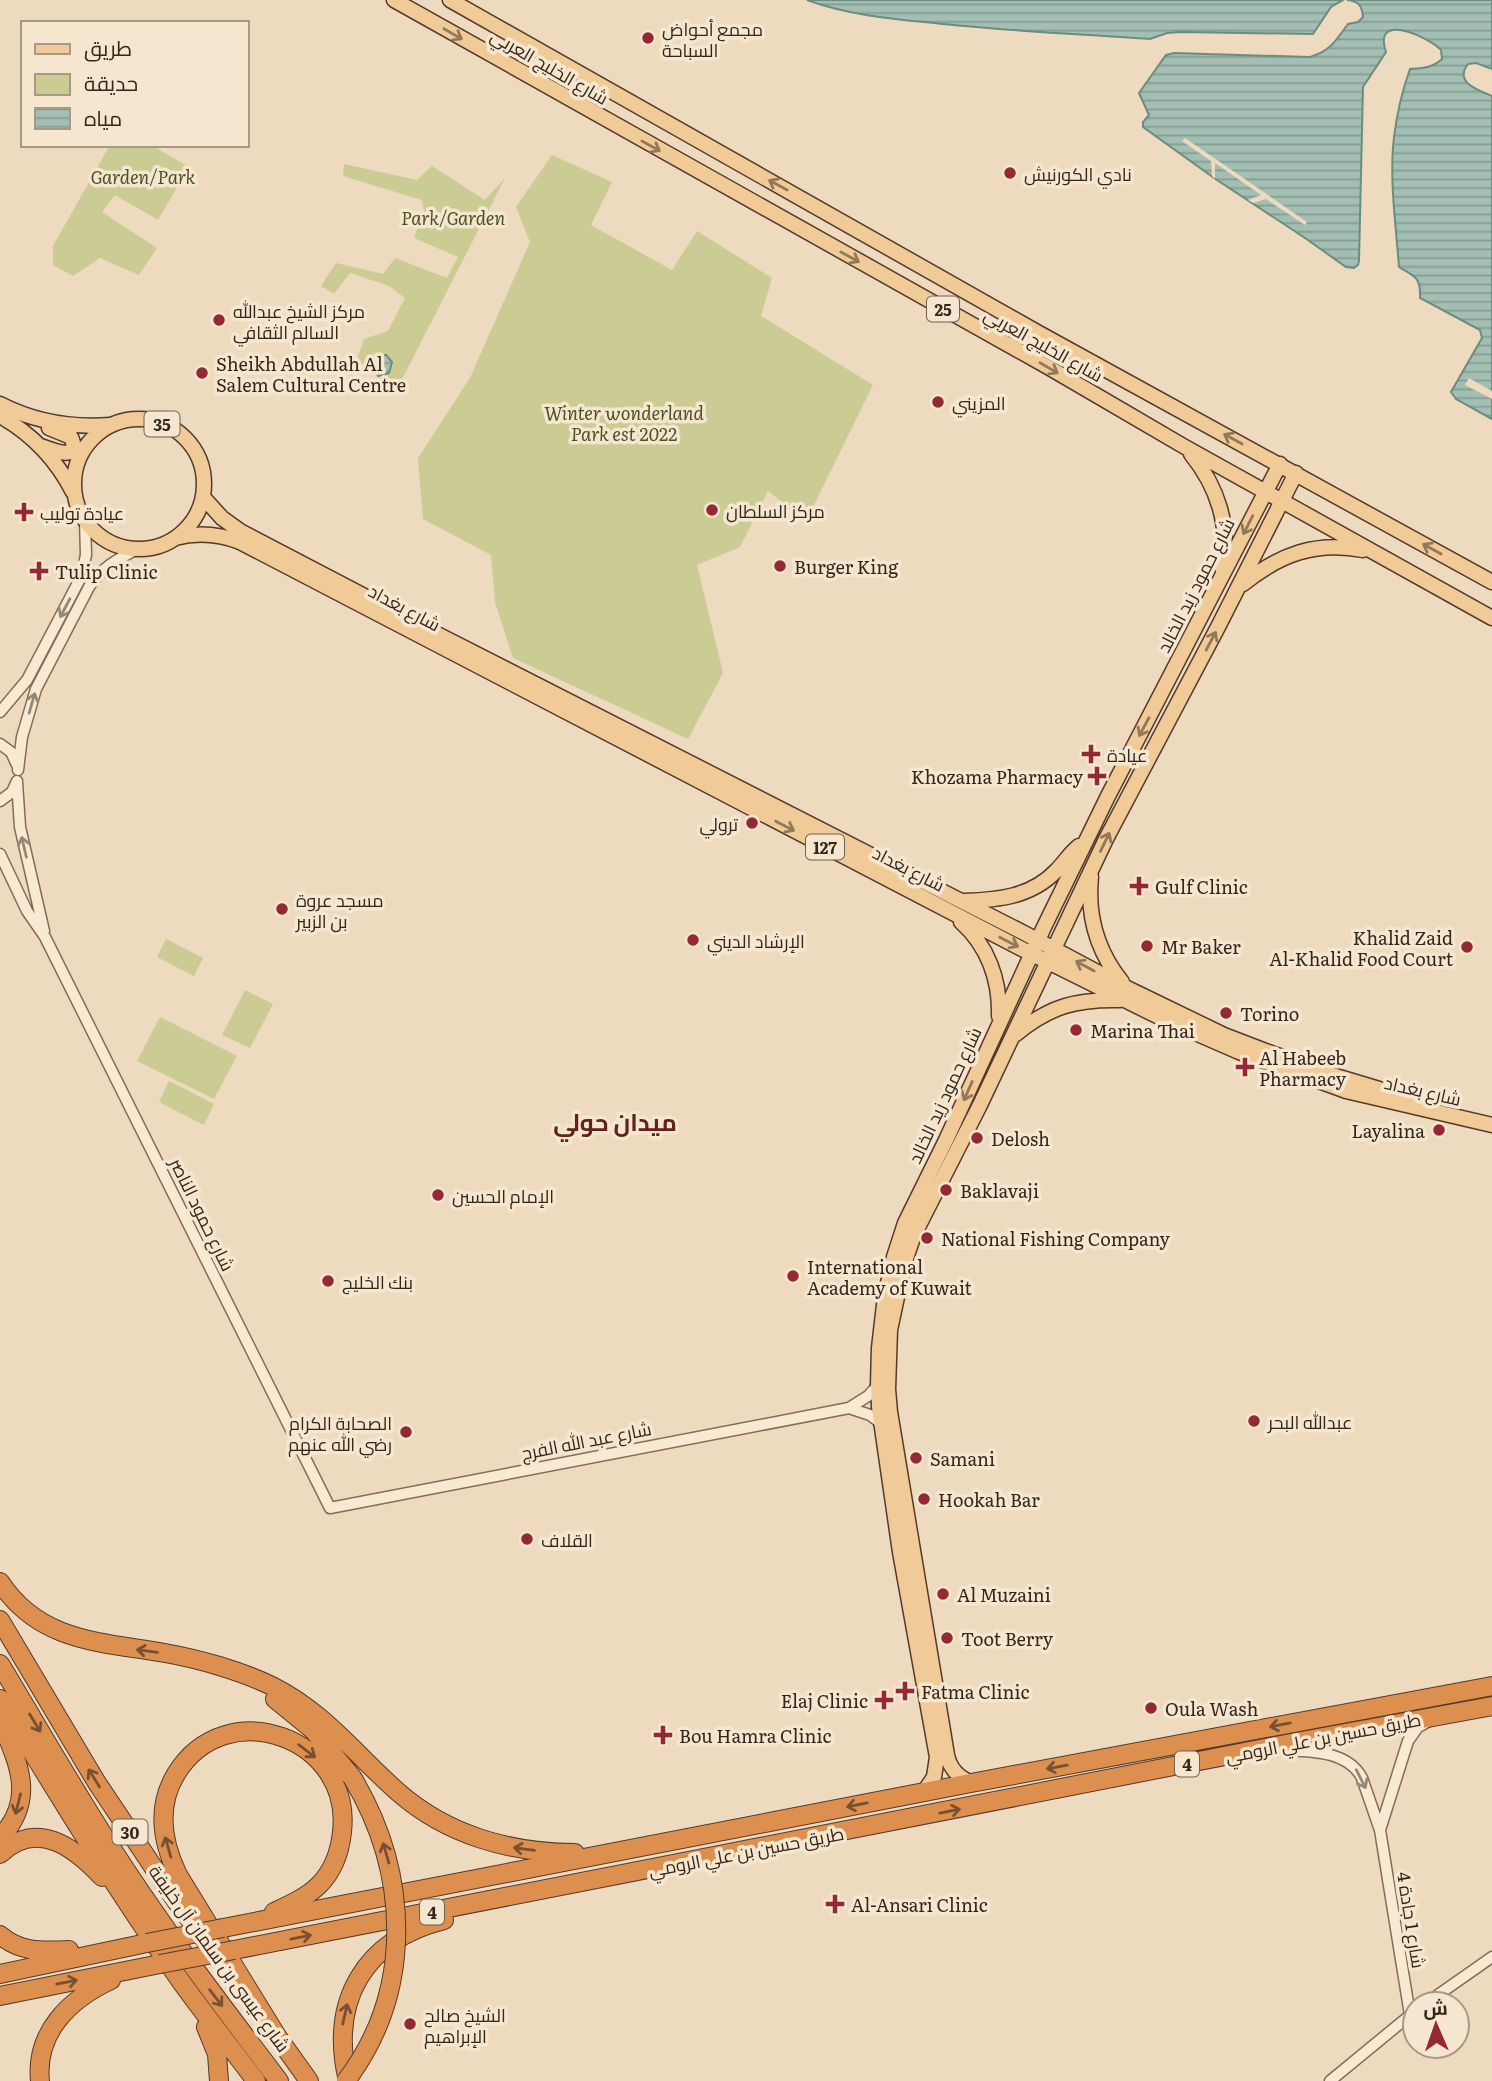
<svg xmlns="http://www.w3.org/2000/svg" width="1492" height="2081" font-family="Literata,Cairo,serif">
	<defs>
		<pattern id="water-rules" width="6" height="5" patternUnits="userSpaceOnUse" patternTransform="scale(1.75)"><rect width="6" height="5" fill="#a3bfb4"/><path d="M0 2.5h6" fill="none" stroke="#869b92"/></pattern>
	</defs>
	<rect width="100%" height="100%" fill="#eddabf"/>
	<path fill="#cbcb94" d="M110,145H151L189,167L158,220L115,195L102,212L157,248L139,275L100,258L73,276L53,265V246Z
		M552,155L612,182L591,225L672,270L697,231L772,278L761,316L873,385L806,521L768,491L740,547L697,565L723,673L688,739L513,658L495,602L491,555L423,519L418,458L470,378L530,242L516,207Z
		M344,164L417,180L432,166L485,200L505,178L396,391L357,360L364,339L388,331L405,298L389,286L350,273L334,294L321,286L336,263L383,274L395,258L447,278L458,257L414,238L424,211L422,200L343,176Z
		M166,939L203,958L194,976L157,957Z
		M245,990L273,1004L250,1048L222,1035Z
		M160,1017L237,1056L214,1099L137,1061Z
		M169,1081L214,1104L204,1125L159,1102Z"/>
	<path fill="url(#water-rules)" stroke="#6a8d80" stroke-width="2" d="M807,0H1343L1331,7L1313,34L1181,32L1167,33L1150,39C1078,34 1006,31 934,23C892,19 848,15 807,0Z
		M1347,0H1492V69L1476,63L1468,64C1454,82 1477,90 1492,96V419L1456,399L1451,392L1482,338L1480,330L1420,298C1421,277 1415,277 1399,267C1396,226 1389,178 1394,137C1397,113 1402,91 1410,69C1423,68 1432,68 1442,59L1441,50C1429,37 1372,11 1386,52L1363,87L1359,261L1358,265L1354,268L1346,267L1305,238L1214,178L1143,127V122L1149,115L1139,93L1166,55L1174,53L1310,57C1331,51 1336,40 1348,24L1358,22L1363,17C1362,5 1358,1 1347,0Z
		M386,355L392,362L389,373L378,376L371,359Z"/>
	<path fill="#eddabf" d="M1185,138L1268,195L1307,222L1305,225L1266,199L1253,203L1248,200L1261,195L1215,163V179L1212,176L1211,161L1182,141Z
		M1469,378L1492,391V399L1465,385Z"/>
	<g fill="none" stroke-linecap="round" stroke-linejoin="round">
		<g stroke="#866b58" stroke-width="13">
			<path id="minor" d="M0,712L27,680L81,577L86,555L85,520
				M0,744L11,752L17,765
				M18,770L22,737L36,689L89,587C101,568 118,559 137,549
				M17,782L20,827L44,931
				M0,801L12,792L17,781
				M0,854L27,911L45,937L330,1508L849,1408L868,1396L878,1385
				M849,1408L870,1415L882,1424
				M1284,1750C1311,1751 1348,1751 1362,1778L1380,1830L1410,2015
				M1380,1830L1408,1741L1418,1727L1429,1721
				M1425,2004L1492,1957
				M1330,2081L1414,2012"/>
		</g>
		<g stroke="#533a2c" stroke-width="17">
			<path id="major" d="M394,0L1048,367L1185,447L1492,618
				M450,0L1037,332L1492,582
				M0,404C35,422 71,428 110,425
				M0,416C32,434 56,459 73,492
				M74 484a65 65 0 1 1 130 0a65 65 0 1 1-130 0Z
				M41,446C52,450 82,463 71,437L49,428
				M1191,454C1217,486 1231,526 1222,568
				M203,497L222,518L240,531L441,636L1026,934L1127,988L1224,1035L1263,1050L1339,1077L1409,1098
				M175,538C198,532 219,534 240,542L1020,948L1161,1018L1239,1052L1346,1091L1492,1125
				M1243,584C1280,554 1316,541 1363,550
				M1091,877C1087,916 1097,951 1122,982
				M964,901C998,900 1031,897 1056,871C1064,863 1070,853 1079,846
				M961,922C988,946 1000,980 999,1016
				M1016,1034C1050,1006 1077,999 1120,1000
				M971,1783C958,1777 950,1769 947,1755L890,1412L888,1389L890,1330L904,1264L914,1235L979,1107L1106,839L1218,627L1296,473
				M924,1792L934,1777L937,1757L900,1552L879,1407L878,1385L879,1348L885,1296L894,1257L905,1223L946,1140L1044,927L1108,796L1280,464"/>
		</g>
		<g stroke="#533a2c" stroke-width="20">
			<path id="highway" d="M0,1582C39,1642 101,1642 165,1653C199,1659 241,1671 272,1686C324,1712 355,1754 398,1792C447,1835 510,1853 575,1853
				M0,1620L97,1783L176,1901L208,1944
				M0,1664C38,1727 74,1790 114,1852C165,1931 222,2006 279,2081
				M0,1699C58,1795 117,1891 182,1983C206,2016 231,2048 256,2081
				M275,1699L313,1730L352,1777
				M0,1720C18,1762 37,1799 0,1838
				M0,1854C37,1819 74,1847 102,1877
				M274,1912C289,1905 307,1897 319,1885C333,1871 340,1851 342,1832C353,1738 226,1692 176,1774C156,1807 162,1842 178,1875L275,2033
				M223,1928L971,1783L1492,1686
				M0,1935C21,1953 43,1951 69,1950
				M234,1950L1296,1742L1492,1706
				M0,1974L147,1943
				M0,1996L160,1964
				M269,2025L309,2081
				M206,2027L217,2054L219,2081
				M40,2081C35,2032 70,1999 111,1980
				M348,2081C329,2001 364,1940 444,1920"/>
		</g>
		<use href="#minor" stroke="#f8e9d2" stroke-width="10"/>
		<use href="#major" stroke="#f1cb97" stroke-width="14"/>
		<use href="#highway" stroke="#dd8f50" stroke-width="18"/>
		<g stroke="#533a2c" stroke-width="20" stroke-linecap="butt">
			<path id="highway-bridge" d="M147,1943L223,1928
				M160,1964L234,1950
				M346,2081C415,1989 409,1872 352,1777"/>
		</g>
		<use href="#highway-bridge" stroke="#dd8f50" stroke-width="18"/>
	</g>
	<defs><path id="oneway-shaft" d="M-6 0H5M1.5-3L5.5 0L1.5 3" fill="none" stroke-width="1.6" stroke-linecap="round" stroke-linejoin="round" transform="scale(1.75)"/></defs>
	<g stroke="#93785a">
		<use href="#oneway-shaft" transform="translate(453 34) rotate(30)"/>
		<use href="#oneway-shaft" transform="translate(651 146) rotate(29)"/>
		<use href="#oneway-shaft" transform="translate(778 185) rotate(-151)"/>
		<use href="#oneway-shaft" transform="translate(850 257) rotate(29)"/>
		<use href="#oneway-shaft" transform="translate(1049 368) rotate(30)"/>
		<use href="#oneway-shaft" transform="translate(1233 439) rotate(-151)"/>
		<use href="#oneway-shaft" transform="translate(1248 525) rotate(117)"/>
		<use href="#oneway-shaft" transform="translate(1432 549) rotate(-151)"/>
		<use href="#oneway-shaft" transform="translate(1211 641) rotate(-62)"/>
		<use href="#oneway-shaft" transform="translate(1144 727) rotate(118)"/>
		<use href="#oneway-shaft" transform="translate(785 826) rotate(27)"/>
		<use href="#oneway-shaft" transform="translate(1105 842) rotate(-64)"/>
		<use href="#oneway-shaft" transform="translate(1009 942) rotate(27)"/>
		<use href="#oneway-shaft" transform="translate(1085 966) rotate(-152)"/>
		<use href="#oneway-shaft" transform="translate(968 1091) rotate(114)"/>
	</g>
	<g stroke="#968877">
		<use href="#oneway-shaft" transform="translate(65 608) rotate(118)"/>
		<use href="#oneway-shaft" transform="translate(32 703) rotate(-74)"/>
		<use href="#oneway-shaft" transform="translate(24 847) rotate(-103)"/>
		<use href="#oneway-shaft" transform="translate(1361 1779) rotate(63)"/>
	</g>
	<g stroke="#785031">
		<use href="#oneway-shaft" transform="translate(147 1651) rotate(-172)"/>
		<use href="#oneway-shaft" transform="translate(35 1723) rotate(59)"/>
		<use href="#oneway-shaft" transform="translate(1280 1725) rotate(169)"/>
		<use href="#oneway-shaft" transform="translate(307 1751) rotate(37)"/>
		<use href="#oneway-shaft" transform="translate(1057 1767) rotate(170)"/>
		<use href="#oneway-shaft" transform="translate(94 1778) rotate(-122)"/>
		<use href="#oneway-shaft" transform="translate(18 1804) rotate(104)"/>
		<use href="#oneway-shaft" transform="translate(857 1805) rotate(169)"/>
		<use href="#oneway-shaft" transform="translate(950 1811) rotate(-11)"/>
		<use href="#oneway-shaft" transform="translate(168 1847) rotate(-106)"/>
		<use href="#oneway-shaft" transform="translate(524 1849) rotate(-172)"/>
		<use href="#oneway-shaft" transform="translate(386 1853) rotate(-106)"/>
		<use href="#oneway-shaft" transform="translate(301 1937) rotate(-11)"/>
		<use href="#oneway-shaft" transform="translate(67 1982) rotate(-11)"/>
		<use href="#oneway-shaft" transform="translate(216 1998) rotate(53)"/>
		<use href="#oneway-shaft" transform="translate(345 2014) rotate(-77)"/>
	</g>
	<g fill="#942835" stroke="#f5e6cf" stroke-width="2.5">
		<circle cx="648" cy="38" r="7"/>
		<circle cx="1010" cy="173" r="7"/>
		<circle cx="219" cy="320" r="7"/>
		<circle cx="202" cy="373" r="7"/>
		<circle cx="938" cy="402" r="7"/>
		<circle cx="712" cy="510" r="7"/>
		<path d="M20.5 501.5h7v7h7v7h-7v7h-7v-7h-7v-7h7z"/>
		<circle cx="780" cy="566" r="7"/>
		<path d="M35.5 560.5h7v7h7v7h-7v7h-7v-7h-7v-7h7z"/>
		<path d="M1087.5 743.5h7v7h7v7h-7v7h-7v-7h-7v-7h7z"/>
		<path d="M1093.5 765.5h7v7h7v7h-7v7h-7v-7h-7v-7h7z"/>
		<circle cx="752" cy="823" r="7"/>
		<path d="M1135.5 875.5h7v7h7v7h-7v7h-7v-7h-7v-7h7z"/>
		<circle cx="282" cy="909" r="7"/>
		<circle cx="693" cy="940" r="7"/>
		<circle cx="1147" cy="946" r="7"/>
		<circle cx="1467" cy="947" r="7"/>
		<circle cx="1226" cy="1013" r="7"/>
		<circle cx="1076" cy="1030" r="7"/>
		<path d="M1241.5 1056.5h7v7h7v7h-7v7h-7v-7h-7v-7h7z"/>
		<circle cx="1439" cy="1130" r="7"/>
		<circle cx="977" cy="1138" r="7"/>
		<circle cx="946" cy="1190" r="7"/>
		<circle cx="438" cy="1195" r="7"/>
		<circle cx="927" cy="1238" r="7"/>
		<circle cx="793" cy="1276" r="7"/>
		<circle cx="328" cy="1281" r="7"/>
		<circle cx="1254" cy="1421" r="7"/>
		<circle cx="406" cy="1432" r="7"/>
		<circle cx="916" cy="1458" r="7"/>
		<circle cx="924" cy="1499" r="7"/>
		<circle cx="527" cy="1539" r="7"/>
		<circle cx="943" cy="1594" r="7"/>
		<circle cx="947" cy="1638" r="7"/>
		<path d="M901.5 1680.5h7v7h7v7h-7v7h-7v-7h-7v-7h7z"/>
		<path d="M880.5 1689.5h7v7h7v7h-7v7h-7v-7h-7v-7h7z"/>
		<circle cx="1151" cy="1708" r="7"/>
		<path d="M659.5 1724.5h7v7h7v7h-7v7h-7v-7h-7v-7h7z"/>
		<path d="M831.5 1893.5h7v7h7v7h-7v7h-7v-7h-7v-7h7z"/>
		<circle cx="410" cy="2024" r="7"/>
	</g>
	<g text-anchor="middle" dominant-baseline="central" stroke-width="7" stroke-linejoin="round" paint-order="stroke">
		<g fill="#f5e6cf" stroke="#6f6052" stroke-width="2">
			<rect x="927" y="296.5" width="32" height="25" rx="5"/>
			<rect x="144.5" y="411.5" width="35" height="25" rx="5"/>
			<rect x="806" y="834.5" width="38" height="25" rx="5"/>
			<rect x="1175" y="1751.5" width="24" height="25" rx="5"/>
			<rect x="112.5" y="1819.5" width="35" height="25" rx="5"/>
			<rect x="420" y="1899.5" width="24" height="25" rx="5"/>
		</g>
		<g font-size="16" font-weight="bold" fill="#35261c">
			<text x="943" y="309">25</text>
			<text x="162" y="424">35</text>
			<text x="825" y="847">127</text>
			<text x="1187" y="1764">4</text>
			<text x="130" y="1832">30</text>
			<text x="432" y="1912">4</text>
		</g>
		<g font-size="18" fill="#35261c" stroke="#f5e6cf" text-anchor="start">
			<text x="662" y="28">مجمع أحواض<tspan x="662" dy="21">السباحة</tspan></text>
			<text x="1024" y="173">نادي الكورنيش</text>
			<text x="233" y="310">مركز الشيخ عبدالله<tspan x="233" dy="21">السالم الثقافي</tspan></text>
			<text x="216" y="363">Sheikh Abdullah Al<tspan x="216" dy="21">Salem Cultural Centre</tspan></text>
			<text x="952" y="402">المزيني</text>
			<text x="726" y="510">مركز السلطان</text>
			<text x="40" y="512">عيادة توليب</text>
			<text x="794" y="566">Burger King</text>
			<text x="55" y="571">Tulip Clinic</text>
			<text x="1107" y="754">عيادة</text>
			<text x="1083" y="776" text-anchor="end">Khozama Pharmacy</text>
			<text x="738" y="823" text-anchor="end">ترولي</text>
			<text x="1155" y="886">Gulf Clinic</text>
			<text x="296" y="899">مسجد عروة<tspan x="296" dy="21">بن الزبير</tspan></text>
			<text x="1453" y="937" text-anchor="end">Khalid Zaid<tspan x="1453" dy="21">Al-Khalid Food Court</tspan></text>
			<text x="707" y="940">الإرشاد الديني</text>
			<text x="1161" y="946">Mr Baker</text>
			<text x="1240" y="1013">Torino</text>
			<text x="1090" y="1030">Marina Thai</text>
			<text x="1259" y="1057">Al Habeeb<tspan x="1259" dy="21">Pharmacy</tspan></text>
			<text x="1425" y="1130" text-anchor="end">Layalina</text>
			<text x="991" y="1138">Delosh</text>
			<text x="960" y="1190">Baklavaji</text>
			<text x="452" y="1195">الإمام الحسين</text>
			<text x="941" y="1238">National Fishing Company</text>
			<text x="807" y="1266">International<tspan x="807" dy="21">Academy of Kuwait</tspan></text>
			<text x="342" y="1281">بنك الخليج</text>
			<text x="1268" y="1421">عبدالله البحر</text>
			<text x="392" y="1422" text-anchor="end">الصحابة الكرام<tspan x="392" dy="21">رضي الله عنهم</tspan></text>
			<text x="930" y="1458">Samani</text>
			<text x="938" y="1499">Hookah Bar</text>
			<text x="541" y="1539">القلاف</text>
			<text x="957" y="1594">Al Muzaini</text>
			<text x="961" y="1638">Toot Berry</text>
			<text x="921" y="1691">Fatma Clinic</text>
			<text x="868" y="1700" text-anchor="end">Elaj Clinic</text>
			<text x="1165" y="1708">Oula Wash</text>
			<text x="679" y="1735">Bou Hamra Clinic</text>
			<text x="851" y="1904">Al-Ansari Clinic</text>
			<text x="424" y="2014">الشيخ صالح<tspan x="424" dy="21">الإبراهيم</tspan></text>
		</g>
		<g font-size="18" fill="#35261c" stroke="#f5e6cf">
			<text transform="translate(550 66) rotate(30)">شارع الخليج العربي</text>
			<text transform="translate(1044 344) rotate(29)">شارع الخليج العربي</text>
			<text transform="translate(1195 585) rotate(-63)">شارع حمود زيد الخالد</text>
			<text transform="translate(405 607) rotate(28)">شارع بغداد</text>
			<text transform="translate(909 868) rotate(27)">شارع بغداد</text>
			<text transform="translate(1423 1090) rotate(13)">شارع بغداد</text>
			<text transform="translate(944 1095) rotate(-65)">شارع حمود زيد الخالد</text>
			<text transform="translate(203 1214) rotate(64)">شارع حمود الناصر</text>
			<text transform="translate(586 1440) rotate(-11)">شارع عبد الله الفرج</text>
			<text transform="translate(1323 1737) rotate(-11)">طريق حسين بن علي الرومي</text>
			<text transform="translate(746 1851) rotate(-11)">طريق حسين بن علي الرومي</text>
			<text transform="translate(1412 1920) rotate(81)">شارع 1 جادة 4</text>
			<text transform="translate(220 1958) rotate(54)">شارع عيسى بن سلمان آل خليفة</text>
		</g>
		<g font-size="18" font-style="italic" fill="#4b5223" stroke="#f5e6cf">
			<text x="143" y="176">Garden/Park</text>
			<text x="453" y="217">Park/Garden</text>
			<text x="624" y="412">Winter wonderland<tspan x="624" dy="21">Park est 2022</tspan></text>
		</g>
		<g font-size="24" font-weight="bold" fill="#62231c" stroke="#f5e6cf">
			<text x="615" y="1120">ميدان حولي</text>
		</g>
	</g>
	<rect x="21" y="21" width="228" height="126" fill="#f5e6cf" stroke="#a89987" stroke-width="2"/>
	<rect x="35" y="44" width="35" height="10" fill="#f1cb97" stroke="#a89987" stroke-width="2"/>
	<text x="84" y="56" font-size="21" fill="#35261c">طريق</text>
	<rect x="35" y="74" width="35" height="21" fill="#cbcb94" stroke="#a89987" stroke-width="2"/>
	<text x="84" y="91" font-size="21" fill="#35261c">حديقة</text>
	<rect x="35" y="108" width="35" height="21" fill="url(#water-rules)" stroke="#a89987" stroke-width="2"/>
	<text x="84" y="126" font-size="21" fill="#35261c">مياه</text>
	<g transform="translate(1436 2025) rotate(358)"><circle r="33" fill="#f5e6cf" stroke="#a89987" stroke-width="2"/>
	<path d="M0-5L12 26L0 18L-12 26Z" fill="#942835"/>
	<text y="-10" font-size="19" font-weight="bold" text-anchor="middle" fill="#35261c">ش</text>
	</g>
</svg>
